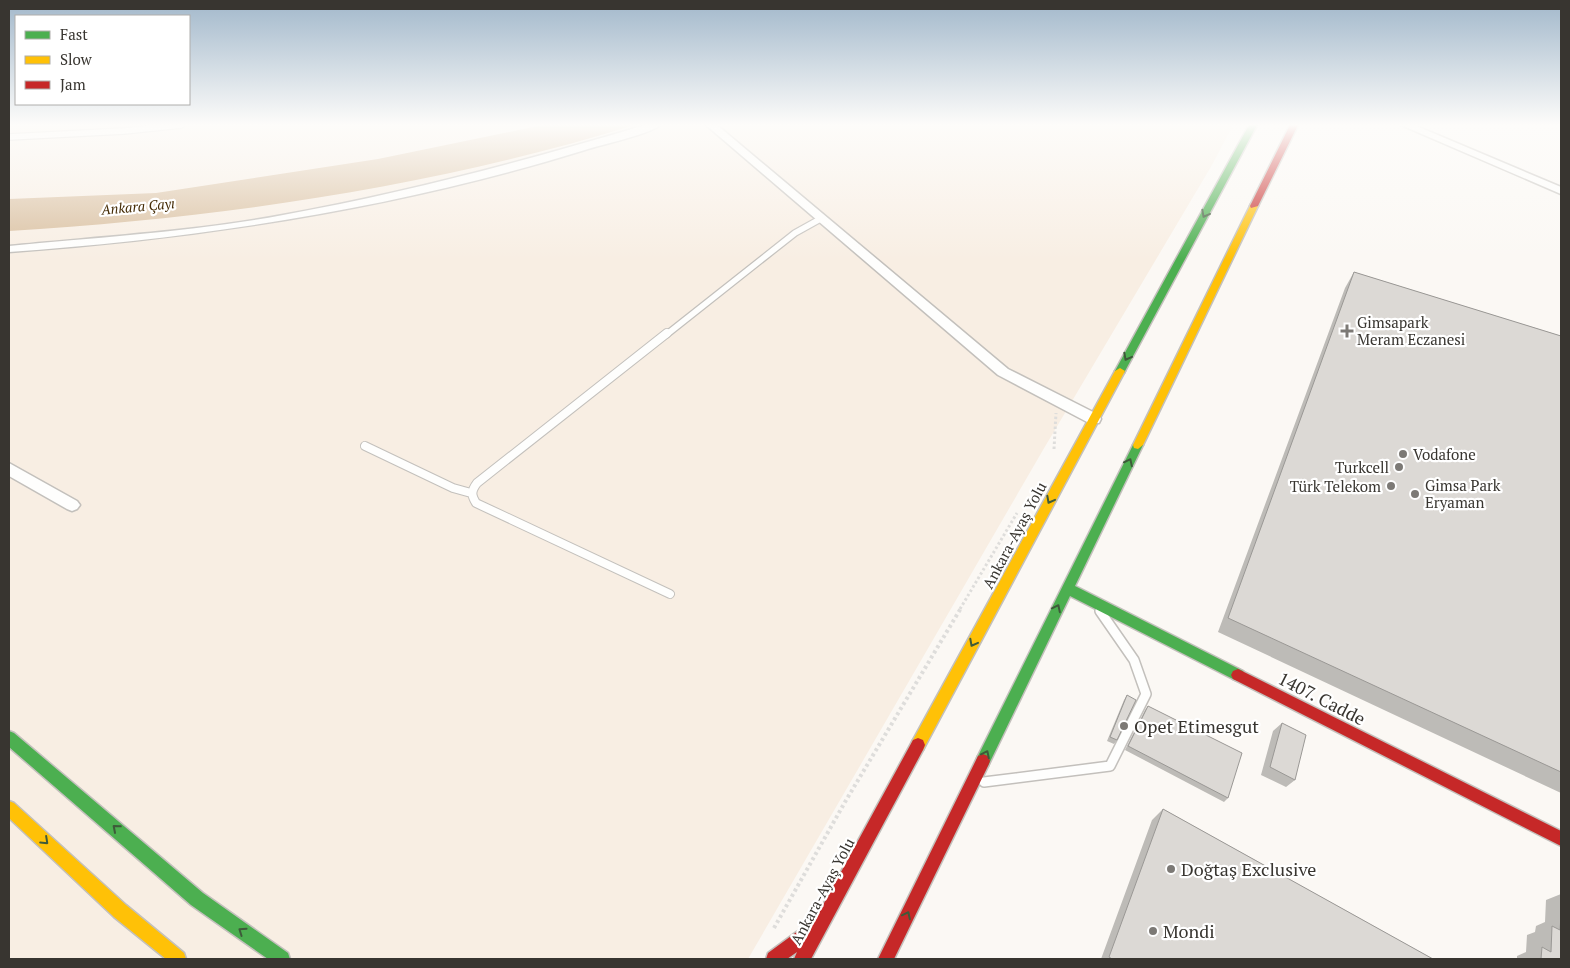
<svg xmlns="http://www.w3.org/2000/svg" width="1570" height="968" font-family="'PT Serif',serif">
	<rect width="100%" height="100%" fill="#fbf8f4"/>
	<path fill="#f8eee3" d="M9,125H1233L1212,165L1043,450L748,959H9Z"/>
	<path fill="#d9bf9f" d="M543,125H634C432,188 219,218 9,231V199L156,193L378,159Z"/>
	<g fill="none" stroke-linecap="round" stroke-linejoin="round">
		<g stroke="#c3c0bc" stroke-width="8">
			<path id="lane-far2" d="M9,137L124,131L181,125
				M666,335L795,233L822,218"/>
		</g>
		<g stroke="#c3c0bc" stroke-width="10">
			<path id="lane-far1" d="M667,333L477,483C471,491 471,495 476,503L670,594
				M365,446L453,488L471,493"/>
		</g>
		<g stroke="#c3c0bc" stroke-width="12">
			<path id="lane" d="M984,782L1110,766L1146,694L1134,660L1100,611"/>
		</g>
		<g stroke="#c3c0bc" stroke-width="3">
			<path id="street" d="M645,125H660C651,134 600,145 585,150C398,208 204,238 9,252V246C100,237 193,232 283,215C405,193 526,161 645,125Z
				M706,125H717L1008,369L1099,415L1101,419L1099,423H1089L998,375Z
				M1401,125H1414L1561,187V194Z
				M9,463L77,501L80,505L77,509L72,511L67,509L9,476Z"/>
		</g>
		<g stroke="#c3c0bc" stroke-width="3">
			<path id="fast" d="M1249,125H1257L1125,371L1124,373H1116L1115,371Z
				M1138,441L1143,445L1075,586L1243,671L1245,675L1243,679L1238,681L1233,679L1070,596L988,766L983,768L978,766L976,761L978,756L1133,445Z
				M9,731L14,733L203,893L288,953L290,959H268L191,905L9,747Z"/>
		</g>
		<g stroke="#c3c0bc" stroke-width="3">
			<path id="slow" d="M1251,204L1258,206L1143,445L1138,449L1134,448L1133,445Z
				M1120,368L1125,371L923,750L918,752L913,750L911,745L913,740L1115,371Z
				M9,801L14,803L126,905L184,953L186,959H166L114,917L9,818Z"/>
		</g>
		<g stroke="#c3c0bc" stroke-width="3">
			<path id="jam" d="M1290,125H1298L1258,206L1251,208L1250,206Z
				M1238,669L1561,831V846L1233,679L1231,675L1233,671Z
				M918,738L923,740L925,745L923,750L811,959H794L797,952L787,959H766L768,953L802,928L808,926L811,927L913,740Z
				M983,754L988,756L990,761L988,766L894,959H878L978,756Z"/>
		</g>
		<path stroke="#dedddb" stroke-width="3" stroke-dasharray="2.5 2.5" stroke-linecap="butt" d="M1054,449L1056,413
			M960,609L1017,513"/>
		<path stroke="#dedddb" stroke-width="4" stroke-dasharray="3 3" stroke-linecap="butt" d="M774,928L845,802L961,608"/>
		<use href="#lane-far2" stroke="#fefefd" stroke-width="5.5"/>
		<use href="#lane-far1" stroke="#fefefd" stroke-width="8"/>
		<use href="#lane" stroke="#fefefd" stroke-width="9"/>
		<use href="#street" fill="#fefefd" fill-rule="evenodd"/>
		<use href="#fast" fill="#4caf50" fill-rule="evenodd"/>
		<use href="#slow" fill="#ffc107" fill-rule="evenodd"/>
		<use href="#jam" fill="#c62828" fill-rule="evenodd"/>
	</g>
	<path fill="#bdbbb7" d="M1354,272L1561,336V793L1218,632L1345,288Z
		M1127,695L1117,740L1114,744L1107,741L1124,700Z
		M1148,706L1228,798L1224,802L1125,750L1145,710Z
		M1282,723L1295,780L1286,787L1261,775L1273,731Z
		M1163,809L1433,959H1101L1152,820Z
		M1561,894V959H1517V956L1526,952L1527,935L1535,932L1536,926L1545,922L1546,900Z"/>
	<path fill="#dcd9d5" stroke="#9a9895" d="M1354,272L1561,336V772L1228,618Z
		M1127,695L1136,700L1117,740L1110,737Z
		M1148,706L1242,753L1228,798L1128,746Z
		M1282,723L1306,735L1295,780L1270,767Z
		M1163,809L1433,959H1112L1109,957Z
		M1561,916V959H1541L1542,947L1551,952L1552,926L1560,930Z"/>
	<defs><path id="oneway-chevron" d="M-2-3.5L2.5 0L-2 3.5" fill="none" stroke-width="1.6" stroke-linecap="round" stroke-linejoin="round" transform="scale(1.25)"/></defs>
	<g stroke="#3e5a3a">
		<use href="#oneway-chevron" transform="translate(1205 214) rotate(118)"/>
		<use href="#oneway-chevron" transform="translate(1127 357) rotate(118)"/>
		<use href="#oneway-chevron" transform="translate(1129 462) rotate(-64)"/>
		<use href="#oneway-chevron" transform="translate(1050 500) rotate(118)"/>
		<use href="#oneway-chevron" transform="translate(1057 608) rotate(-64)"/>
		<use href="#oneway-chevron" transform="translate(973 643) rotate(118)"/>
		<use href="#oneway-chevron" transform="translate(986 754) rotate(-64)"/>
		<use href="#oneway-chevron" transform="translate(116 828) rotate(-139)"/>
		<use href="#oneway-chevron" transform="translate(45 841) rotate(43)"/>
		<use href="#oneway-chevron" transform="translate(907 915) rotate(-64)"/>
		<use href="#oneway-chevron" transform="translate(242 931) rotate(-145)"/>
	</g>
	<linearGradient id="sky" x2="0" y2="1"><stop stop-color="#a2b8cb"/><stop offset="0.48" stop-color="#fdfcfa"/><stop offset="1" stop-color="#fdfcfa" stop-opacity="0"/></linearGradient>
	<rect width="1570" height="260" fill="url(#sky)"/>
	<g fill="#7c7975" stroke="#fff" stroke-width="2">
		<path d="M1344.5 323.5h5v5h5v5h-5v5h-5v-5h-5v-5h5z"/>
		<circle cx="1403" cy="454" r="5"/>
		<circle cx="1399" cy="467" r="5"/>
		<circle cx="1391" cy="486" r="5"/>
		<circle cx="1415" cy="494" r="5"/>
		<circle cx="1124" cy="726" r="5"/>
		<circle cx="1171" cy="869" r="5"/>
		<circle cx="1153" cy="931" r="5"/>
	</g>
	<g text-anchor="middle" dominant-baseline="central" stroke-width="4.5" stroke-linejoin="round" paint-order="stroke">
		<g font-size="14" font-style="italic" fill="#452c06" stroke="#fff">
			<text transform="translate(138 206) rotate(-5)">Ankara Çayı</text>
		</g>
		<g font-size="15" fill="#383530" stroke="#fff" text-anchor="start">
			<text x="1357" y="322">Gimsapark<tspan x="1357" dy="17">Meram Eczanesi</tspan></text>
			<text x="1413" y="454">Vodafone</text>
			<text x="1389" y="467" text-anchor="end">Turkcell</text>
			<text x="1425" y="485">Gimsa Park<tspan x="1425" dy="17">Eryaman</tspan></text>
			<text x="1381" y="486" text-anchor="end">Türk Telekom</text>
		</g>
		<g font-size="15" fill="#383530" stroke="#fff">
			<text transform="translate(1014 535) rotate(-62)">Ankara-Ayaş Yolu</text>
			<text transform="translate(822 891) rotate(-62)">Ankara-Ayaş Yolu</text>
		</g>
		<g font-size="18" fill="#383530" stroke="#fff">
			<text transform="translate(1322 698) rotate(27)">1407. Cadde</text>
		</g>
		<g font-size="18" fill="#383530" stroke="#fff" text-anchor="start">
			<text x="1134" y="726">Opet Etimesgut</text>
			<text x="1181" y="869">Doğtaş Exclusive</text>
			<text x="1163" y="931">Mondi</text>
		</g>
	</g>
	<rect width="1570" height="968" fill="none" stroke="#383530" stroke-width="20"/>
	<rect x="15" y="15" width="175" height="90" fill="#ffffff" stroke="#afaeac"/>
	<rect x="25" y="31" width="25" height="8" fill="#4caf50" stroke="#afaeac"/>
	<text x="60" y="40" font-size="15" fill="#383530">Fast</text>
	<rect x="25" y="56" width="25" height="8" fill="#ffc107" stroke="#afaeac"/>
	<text x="60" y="65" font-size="15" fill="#383530">Slow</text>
	<rect x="25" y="81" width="25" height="8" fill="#c62828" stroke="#afaeac"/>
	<text x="60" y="90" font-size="15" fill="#383530">Jam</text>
</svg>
